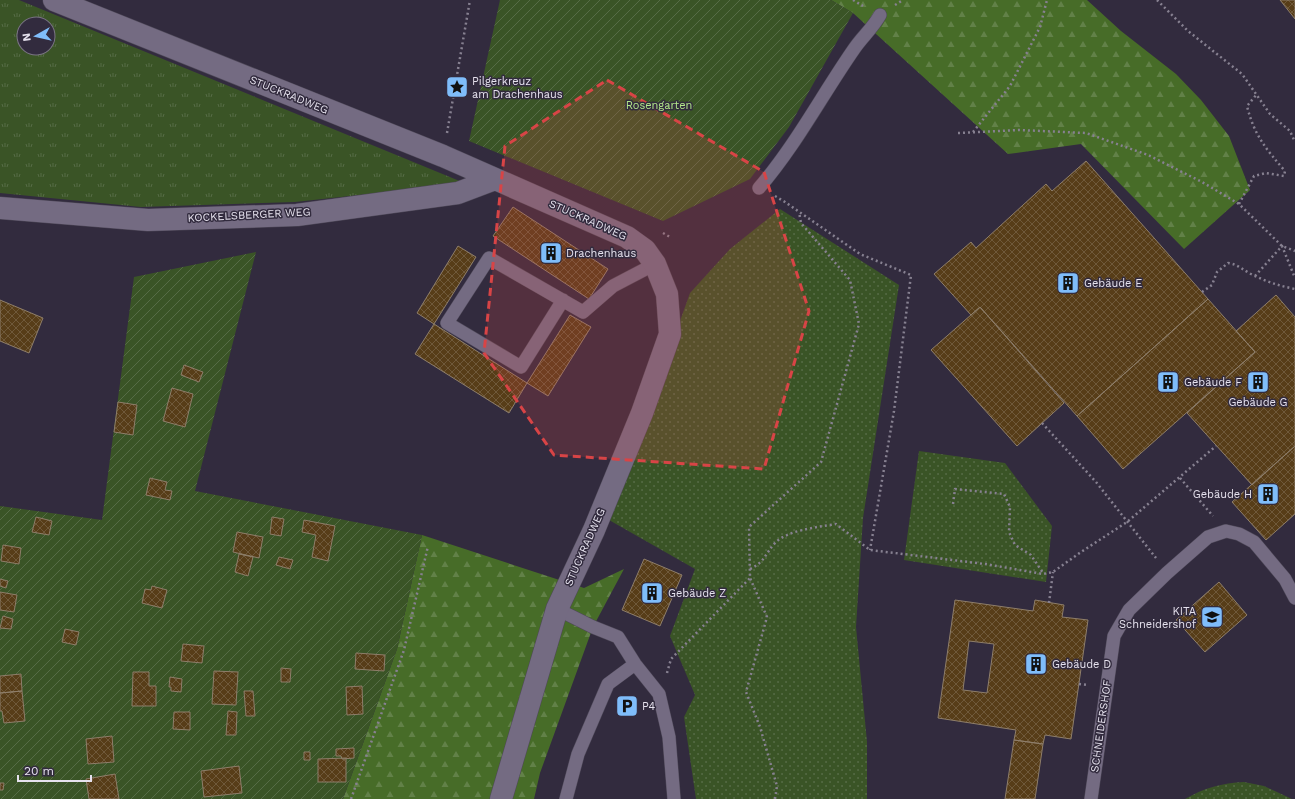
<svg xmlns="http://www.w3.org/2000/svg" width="1295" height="799" font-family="'Work Sans',sans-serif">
	<defs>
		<pattern id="grass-tufts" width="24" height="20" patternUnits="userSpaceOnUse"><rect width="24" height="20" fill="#3a5426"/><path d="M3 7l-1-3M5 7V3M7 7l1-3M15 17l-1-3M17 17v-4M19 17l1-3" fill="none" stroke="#566c46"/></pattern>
		<pattern id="forest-firs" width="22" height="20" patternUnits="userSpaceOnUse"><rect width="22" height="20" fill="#476c28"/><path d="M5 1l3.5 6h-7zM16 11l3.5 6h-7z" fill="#628148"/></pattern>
		<pattern id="park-dots" width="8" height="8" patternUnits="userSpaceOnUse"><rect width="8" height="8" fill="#3a5426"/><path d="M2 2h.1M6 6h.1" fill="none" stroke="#566c46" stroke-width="1.8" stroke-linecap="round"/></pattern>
		<pattern id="garden-furrows" width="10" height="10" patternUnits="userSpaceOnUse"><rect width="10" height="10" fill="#3a5426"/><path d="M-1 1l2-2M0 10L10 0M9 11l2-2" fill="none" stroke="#566c46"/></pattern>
		<pattern id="building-cross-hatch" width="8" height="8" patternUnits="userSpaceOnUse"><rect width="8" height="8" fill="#573d18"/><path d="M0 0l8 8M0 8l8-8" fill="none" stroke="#6f593a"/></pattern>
	</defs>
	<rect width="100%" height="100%" fill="#322b3e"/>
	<path fill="url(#grass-tufts)" fill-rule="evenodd" d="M0,0H19L462,182L433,187L295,202L141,207L0,193ZM24,24H48V48H24Z"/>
	<path fill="url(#forest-firs)" d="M831,0H1087L1121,31L1176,74L1201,100L1229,136L1250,190L1184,249L1081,144L1008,154L853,13Z
		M422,535L584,588L624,569L593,627L540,773L534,799H343L397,649Z"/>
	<path fill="url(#park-dots)" d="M780,209L899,285L863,518L856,627L867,742V799H696L684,717L695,695L670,636L695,569L609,520L690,293L730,249Z
		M919,451L1005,463L1052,526L1046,582L904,560Z
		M1244,782L1264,786L1292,799H1185C1204,788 1222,783 1244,782Z"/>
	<path fill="url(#garden-furrows)" d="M500,0H831L853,13L789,127L750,179L663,221L469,141Z
		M256,252L195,491L422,535L397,649L343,799H0V506L102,520L134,277Z"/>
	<path fill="url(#building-cross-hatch)" stroke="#8e7e6a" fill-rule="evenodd" d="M1280,0H1295V19Z
		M1086,161L1208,299L1077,416L980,307L971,315L934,274L971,242L976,248L1046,184L1052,191Z
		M513,207L608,269L589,299L493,236Z
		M458,246L476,257L434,324L417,313Z
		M1276,295L1295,317V446L1252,485L1187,413L1255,352L1236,331Z
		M1208,299L1255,352L1123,469L1077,416Z
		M0,300L43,318L29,353L0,341Z
		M980,307L1064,403L1017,446L931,350Z
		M570,315L591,327L548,396L527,383Z
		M434,324L527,383L509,413L415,354Z
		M184,365L203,372L199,382L181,375Z
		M172,388L193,394L185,427L163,421Z
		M118,402L137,405L133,435L114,432Z
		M1295,446V514L1266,540L1232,502Z
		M150,478L167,482L165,490L172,491L170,500L146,495Z
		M36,517L52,521L49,535L32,532Z
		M272,517L284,519L281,536L270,534Z
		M304,520L335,526L328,561L312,557L316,535L302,532Z
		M237,532L263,537L259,558L233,552Z
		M3,545L21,548L19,564L1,561Z
		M239,554L253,557L248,576L235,572Z
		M279,557L293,560L290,569L276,565Z
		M644,559L682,575L660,626L622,610Z
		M0,579L8,581L6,588L0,586Z
		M1219,582L1247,615L1205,652L1176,620Z
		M152,586L167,590L162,608L142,603L145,589L151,590Z
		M0,592L17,595L14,612L0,610Z
		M955,600L1033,611L1035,600L1064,605L1062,617L1088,620L1071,739L1045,735L1043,744L1014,740L1016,730L938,718ZM969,641L994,644L987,693L963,690Z
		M3,616L13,619L11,629L0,628Z
		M65,629L79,632L76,645L62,642Z
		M183,644L204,646L202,663L181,661Z
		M356,653L385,655L384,671L355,669Z
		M281,668L291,669L290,682H281Z
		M214,671L238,672L236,705L212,704Z
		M133,672H149V686H156V706H132Z
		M21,674L22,691L0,693V676Z
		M170,677L182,679L181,692L171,691V687H169Z
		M362,686L363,714L347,715L346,687Z
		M22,691L25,721L4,723L2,711H0V693Z
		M244,691H253L255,716H246Z
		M228,711L237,712L236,735H226Z
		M174,712H190V730L173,729Z
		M112,736L114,762L88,764L86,739Z
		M1014,740L1043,744L1035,799H1005Z
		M354,748V758L342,759L341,756H336V749Z
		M304,752H310V760H304Z
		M346,758V782H318V759Z
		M239,766L242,793L204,797L201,771Z
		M115,774L119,799H89L86,779Z
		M0,783H4L3,790H0Z"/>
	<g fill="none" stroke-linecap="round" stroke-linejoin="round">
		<g stroke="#4f4959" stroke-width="14">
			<path id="service" d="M759,188C796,145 822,95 854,49C862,37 873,28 880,15
				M563,300L521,367L447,323L489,258L583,312L613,286L655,264
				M557,609L593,627L618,637L635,664L659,694L669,737L674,799
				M566,799L578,754L608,684L635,664
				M1091,799L1114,636L1129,610L1167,573L1208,537L1226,531L1239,534L1254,542L1285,579L1295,598"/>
		</g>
		<g stroke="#4f4959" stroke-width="23">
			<path id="minor" d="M54,0L443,156L627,237L645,250L655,264L667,294L670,334L642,413L594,530L557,609L501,799
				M0,208L148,220L297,215L458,193L495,179"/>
		</g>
		<path stroke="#878191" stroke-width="2.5" stroke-dasharray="2 3" stroke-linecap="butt" d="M853,0L863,6
			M1157,0L1188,31L1242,74L1270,114L1290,131L1295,142
			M895,5L903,0
			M973,132L1010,86L1040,27L1047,0
			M447,133L470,0
			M958,133L1019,130L1086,133L1148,155L1202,182L1239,204L1282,246L1295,251
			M775,196L785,202L860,254L911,275L894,411L870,550
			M1239,204L1254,176L1266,173L1284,176L1285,171C1266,149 1254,135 1247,106L1257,94
			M663,233L670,237
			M1255,276L1282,246L1295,278
			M1202,292L1212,285L1217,272L1228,263C1238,264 1244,271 1253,275C1267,282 1280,286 1295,289
			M1042,423L1096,482L1156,558
			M1180,478L1213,516
			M953,504L955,489L1004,494L1010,507L1009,532L1015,545L1031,555L1043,573
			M750,569C765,562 765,554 775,543C787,530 819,527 836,524L870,550L985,564L1043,574L1053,572L1081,552L1127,522L1216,446
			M1049,603L1053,572
			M667,673L671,659L750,578
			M1079,684L1088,685
			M351,799L404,650L428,546
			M775,799L777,786L760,727L746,692L767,617L750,578L749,527L821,462L859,324L850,280L801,223L799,212"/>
		<use href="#service" stroke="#746b82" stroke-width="13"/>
		<use href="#minor" stroke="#746b82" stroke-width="22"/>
	</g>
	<path fill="#d84446" fill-opacity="0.2" stroke="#d84446" stroke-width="3" stroke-dasharray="8 5" stroke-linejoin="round" d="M607,80L764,172L809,311L764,469L554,455L484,353L505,146Z"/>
	<defs>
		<g id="sight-square" transform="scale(1.15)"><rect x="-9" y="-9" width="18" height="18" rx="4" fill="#7fbdfa" stroke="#322b3e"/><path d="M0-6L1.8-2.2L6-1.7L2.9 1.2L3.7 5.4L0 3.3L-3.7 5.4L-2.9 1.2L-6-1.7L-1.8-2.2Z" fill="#111"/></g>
		<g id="building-square" transform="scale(1.15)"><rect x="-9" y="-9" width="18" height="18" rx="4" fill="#7fbdfa" stroke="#322b3e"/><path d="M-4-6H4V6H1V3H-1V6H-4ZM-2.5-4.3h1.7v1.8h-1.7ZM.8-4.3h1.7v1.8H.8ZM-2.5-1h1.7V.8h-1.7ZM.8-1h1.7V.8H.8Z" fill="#111"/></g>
		<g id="school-square" transform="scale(1.15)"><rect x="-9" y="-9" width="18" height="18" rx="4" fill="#7fbdfa" stroke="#322b3e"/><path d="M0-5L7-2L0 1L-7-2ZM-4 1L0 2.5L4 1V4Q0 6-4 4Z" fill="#111"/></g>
		<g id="parking-square" transform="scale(1.15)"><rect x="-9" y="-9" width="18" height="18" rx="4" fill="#7fbdfa" stroke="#322b3e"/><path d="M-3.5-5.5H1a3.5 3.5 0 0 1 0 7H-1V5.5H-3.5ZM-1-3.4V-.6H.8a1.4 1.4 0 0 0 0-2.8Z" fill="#111"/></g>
	</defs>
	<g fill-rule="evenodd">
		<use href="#sight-square" x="457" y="87"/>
		<use href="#building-square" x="551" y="253"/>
		<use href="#building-square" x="1068" y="283"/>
		<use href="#building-square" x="1168" y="382"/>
		<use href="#building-square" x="1258" y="382"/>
		<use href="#building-square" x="1268" y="494"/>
		<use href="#building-square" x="652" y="593"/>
		<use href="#school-square" x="1212" y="617"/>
		<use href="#building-square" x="1036" y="664"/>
		<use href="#parking-square" x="627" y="706"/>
	</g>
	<g text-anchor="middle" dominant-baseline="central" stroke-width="3" stroke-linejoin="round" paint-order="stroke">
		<g font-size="11" fill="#e6e2ee" stroke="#322b3e" text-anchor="start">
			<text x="472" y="81">Pilgerkreuz<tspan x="472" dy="13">am Drachenhaus</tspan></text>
			<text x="566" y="253">Drachenhaus</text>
			<text x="1084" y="283">Gebäude E</text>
			<text x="1184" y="382">Gebäude F</text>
			<text x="1258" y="402" text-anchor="middle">Gebäude G</text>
			<text x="1252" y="494" text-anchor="end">Gebäude H</text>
			<text x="668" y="593">Gebäude Z</text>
			<text x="1196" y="611" text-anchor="end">KITA<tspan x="1196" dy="13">Schneidershof</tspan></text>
			<text x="1052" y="664">Gebäude D</text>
			<text x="642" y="706">P4</text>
		</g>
		<g font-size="11" fill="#e6e2ee" stroke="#322b3e">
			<text transform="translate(289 95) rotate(22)">STUCKRADWEG</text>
			<text transform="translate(249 215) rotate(-3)">KOCKELSBERGER WEG</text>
			<text transform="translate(588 220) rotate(24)">STUCKRADWEG</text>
			<text transform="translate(585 547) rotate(-66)">STUCKRADWEG</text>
			<text transform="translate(1101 726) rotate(-82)">SCHNEIDERSHOF</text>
		</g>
		<g font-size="11" fill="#b3e98a" stroke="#322b3e">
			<text x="659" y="105">Rosengarten</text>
		</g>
	</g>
	<g transform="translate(36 36) rotate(262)"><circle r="19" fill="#322b3e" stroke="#7a7484"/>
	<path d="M0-3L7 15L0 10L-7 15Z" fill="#7fbdfa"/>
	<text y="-6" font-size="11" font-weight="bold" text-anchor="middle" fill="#e6e2ee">N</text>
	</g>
	<path d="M18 775v6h73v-6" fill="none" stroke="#e6e2ee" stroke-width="2"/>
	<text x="24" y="775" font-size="12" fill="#e6e2ee" stroke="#322b3e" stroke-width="3" paint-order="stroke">20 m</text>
</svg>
